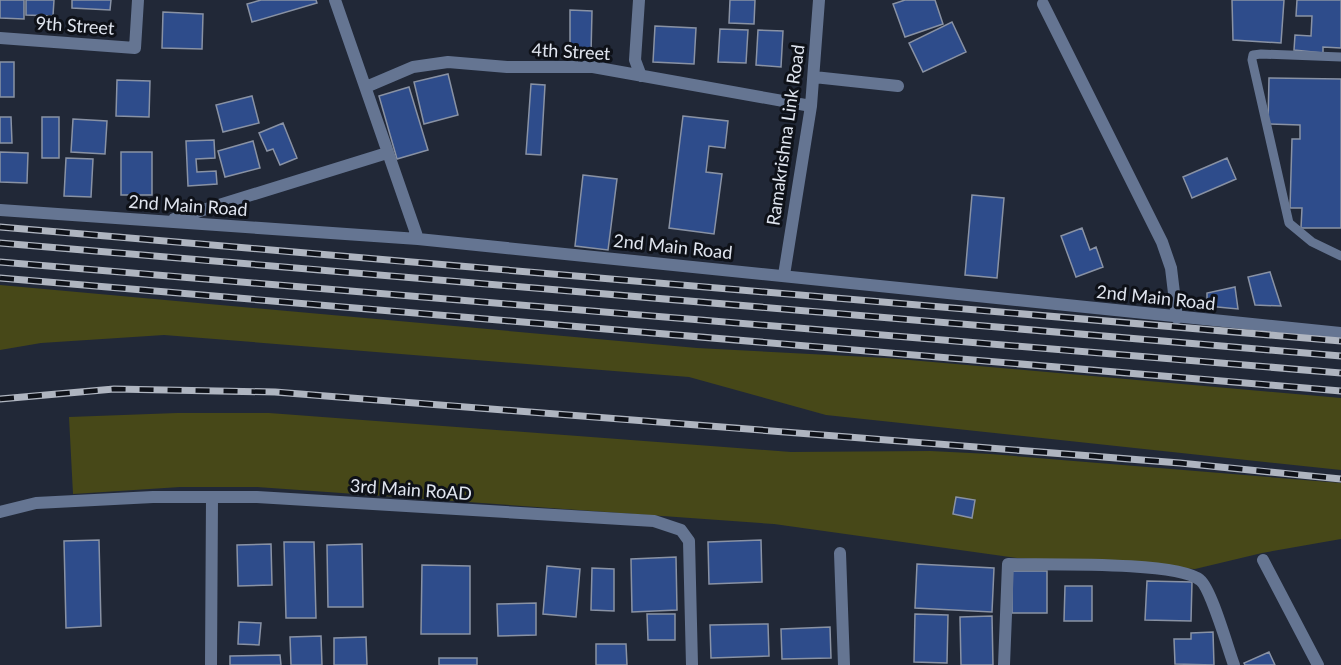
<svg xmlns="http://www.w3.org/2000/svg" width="1341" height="665" font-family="Lato,sans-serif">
	<rect width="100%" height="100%" fill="#212837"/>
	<path fill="#474818" d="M0,285L697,348L887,358L1341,398V470L826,415L689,377L164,335L41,343L0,350Z
		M177,413H269L791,452L930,451L990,454L1341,483V539L1262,553L1195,569L1017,558L774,524L257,487H180L73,494L69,417Z"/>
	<path fill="#2e4c8b" stroke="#8992a4" stroke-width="1.5" d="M0,0H24V19L0,18Z
		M26,0H54L53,16L26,15Z
		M72,0H111L110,10L72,8Z
		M261,0H316L317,3L252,22L247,4Z
		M730,0H755L754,24L729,23Z
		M905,0H935L943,24L905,37L893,4Z
		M1232,0H1284L1281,43L1233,40Z
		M1297,0H1341V48L1323,47V53L1294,50L1295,35L1311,36L1312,16H1296Z
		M570,10L592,11L591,54H570Z
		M163,12L203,14L202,49L162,48Z
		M952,22L966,52L923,72L909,43Z
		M655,26L696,28L694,64L653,62Z
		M720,29L748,30L746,63L718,62Z
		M758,30L783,31L781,67L756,65Z
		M0,62H14V97H0Z
		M448,74L458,115L424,124L414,82Z
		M1269,78L1341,79V228H1301L1302,208H1290L1292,139H1300V125L1268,124Z
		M117,80L150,81L149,117L116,116Z
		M531,84L545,85L541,155L526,154Z
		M409,87L428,150L397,159L379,96Z
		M252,96L259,123L223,132L216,105Z
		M683,116L728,121L725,148L709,146L706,172L722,174L714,234L669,228Z
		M0,117H11L12,143H0Z
		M42,117H59V158H42Z
		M73,119L107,121L105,154L71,152Z
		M283,123L297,158L280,165L273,149L267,151L259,133Z
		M214,140L215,158L196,159L197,172L216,171L217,184L188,186L186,141Z
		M253,141L260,168L225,177L218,151Z
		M0,152L28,153L27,183L0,182Z
		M121,152H152V195H121Z
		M66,158L93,159L91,197L64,196Z
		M1227,158L1236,179L1192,198L1183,177Z
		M583,175L617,179L608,250L575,246Z
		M972,195L1004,198L997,278L965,275Z
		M1082,228L1090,250L1096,247L1103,267L1076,277L1061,236Z
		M1270,272L1281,306L1255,305L1248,277Z
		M1235,287L1238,309L1207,306V293Z
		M956,497L975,500L972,518L953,514Z
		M99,540L101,626L66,628L64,541Z
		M761,540L762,582L709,584L708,542Z
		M284,542H314L316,618H286Z
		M271,544L272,585L238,586L237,545Z
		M362,544L363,607H328L327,545Z
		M676,557L677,610L632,612L631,559Z
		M917,564L994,568L992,612L915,608Z
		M422,565L470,566V634H421Z
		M547,566L580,569L576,617L543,614Z
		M592,568L614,569V611L591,610Z
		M1012,571H1047V613H1012Z
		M1147,581L1192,582L1191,621L1145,620Z
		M1065,586H1092V621H1064Z
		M536,603V635L498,636L497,604Z
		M647,614H675V640H648Z
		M915,614L948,615L947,663L914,662Z
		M992,616L993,665H961L960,617Z
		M239,622L261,623L259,645L238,644Z
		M768,624L769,656L711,658L710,625Z
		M830,627L831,658L782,659L781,629Z
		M1213,632L1214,665L1175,664L1174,639H1191V633Z
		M321,636L322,665H291L290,637Z
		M366,637L367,665H334V638Z
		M596,644H626L627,665H596Z
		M1269,652L1275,665H1245L1244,663Z
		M280,655L281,665H230V656Z
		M439,658H477V665H439Z"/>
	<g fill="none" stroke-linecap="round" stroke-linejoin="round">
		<path stroke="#657592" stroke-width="9" d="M1341,57L1261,54L1253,55L1252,60L1289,223L1312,242L1341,256"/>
		<path stroke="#657592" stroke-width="12" d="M335,0L418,239
			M639,0L635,60L641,76
			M1043,4L1162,242L1171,268L1177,318
			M0,38L135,48L138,0
			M814,77L898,86
			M366,87L413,67L448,62L507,67H593L811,106
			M0,210L418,239L1341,333
			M174,219L387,153
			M784,275L811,106L819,0
			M0,512L36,503L153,497H257L654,521L681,530L689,541L692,665
			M840,553L844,665
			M1263,560L1318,665
			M211,665L212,497
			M1004,665L1008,564C1044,565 1177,561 1200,580C1211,588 1228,649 1234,665"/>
		<g stroke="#afb5c0" stroke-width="7">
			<path id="rail" d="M0,227L1341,341
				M0,243L1341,356
				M0,262L1341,373
				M0,278L1341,391
				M0,399L114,389L275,392L1180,463L1341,479"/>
		</g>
		<use href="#rail" stroke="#0e1118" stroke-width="4.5" stroke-dasharray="14" stroke-linecap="butt"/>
	</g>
	<g text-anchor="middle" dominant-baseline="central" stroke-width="6" stroke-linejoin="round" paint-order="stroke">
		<g font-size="18" fill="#e0e5ef" stroke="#0e1118">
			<text transform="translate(75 25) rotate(4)">9th Street</text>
			<text transform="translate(571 51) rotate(3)">4th Street</text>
			<text transform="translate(785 135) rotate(-82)">Ramakrishna Link Road</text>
			<text transform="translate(188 205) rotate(4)">2nd Main Road</text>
			<text transform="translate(673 246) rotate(6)">2nd Main Road</text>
			<text transform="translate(1156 297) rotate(6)">2nd Main Road</text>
			<text transform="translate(411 489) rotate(4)">3rd Main RoAD</text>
		</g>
	</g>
</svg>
